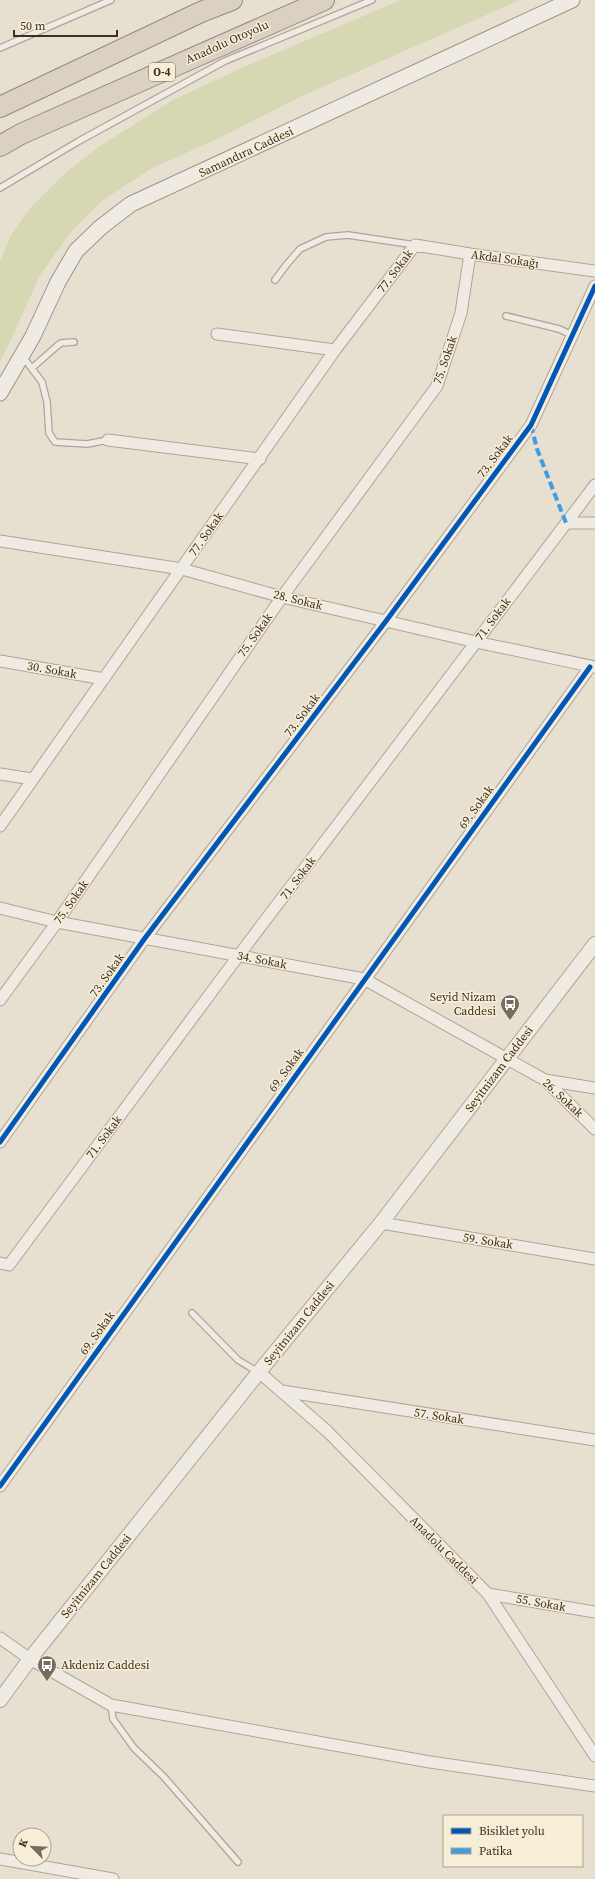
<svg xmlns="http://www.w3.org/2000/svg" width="595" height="1879" font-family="'Source Serif 4',serif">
	<rect width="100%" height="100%" fill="#e7e0d1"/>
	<path fill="#d6d7b3" d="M401,0H520L300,97L215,140L152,168L102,201L71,232L40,275L10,342L0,361V261L10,237L30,208L64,174L100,146L173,100L237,70Z"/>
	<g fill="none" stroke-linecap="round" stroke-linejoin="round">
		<g stroke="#ada599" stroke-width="8">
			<path id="service" d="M0,48L111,0
				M0,188L79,141L225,61L372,0
				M275,280L287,264L300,249L326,237L348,235L415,245
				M506,316L559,329L572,335
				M23,357L42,382L47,402L49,433L55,442L87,444L108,440
				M32,368L57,346L61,343L74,342
				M192,1313L238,1360L258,1372
				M111,1705L113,1719L134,1748L164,1777L238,1862"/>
		</g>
		<g stroke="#ada599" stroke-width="13">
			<path id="minor" d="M217,334L335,350
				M108,440L260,459
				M566,523H595
				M0,541L182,569L282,597L476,642L595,667
				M0,661L104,679
				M0,774L32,779
				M0,826L335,350L415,245L470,254L595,271
				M0,908L57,922L364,979L545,1080L595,1129
				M0,1000L57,922L282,597L437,386L461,313L470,254
				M545,1080L595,1088
				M0,1142L145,938L386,621L531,425L595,286
				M381,1223L595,1259
				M0,1263L9,1265L239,955L595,485
				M259,1372L327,1431L488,1594L595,1756
				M282,1391L595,1440
				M0,1486L590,667
				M488,1594L595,1612
				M0,1638L30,1659L111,1705L430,1762L595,1786
				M0,1859L113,1879"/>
		</g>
		<g stroke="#ada599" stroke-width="16">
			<path id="tertiary" d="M0,1700L30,1659L259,1372L381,1223L595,944"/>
		</g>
		<g stroke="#9c958a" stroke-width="17">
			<path id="secondary" d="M0,393L33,336L58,282L76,251L101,227L131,204L572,0"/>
		</g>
		<g stroke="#928b80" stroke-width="22">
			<path id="motorway" d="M0,107L201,12L232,0
				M0,146L21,134L324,0"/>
		</g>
		<use href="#service" stroke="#efebe3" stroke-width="5.5"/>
		<use href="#minor" stroke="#efebe3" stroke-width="11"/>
		<use href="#tertiary" stroke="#efebe3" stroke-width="14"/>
		<use href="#secondary" stroke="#efebe3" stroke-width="15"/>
		<use href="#motorway" stroke="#dad1c2" stroke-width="20"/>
		<path stroke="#3f9de0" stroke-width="4" stroke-dasharray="8 4" stroke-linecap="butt" d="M531,425L537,449L566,523"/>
		<g stroke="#f7eed8" stroke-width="8">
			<path id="cycleway" d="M0,1142L145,938L386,621L531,425L595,286
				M0,1486L590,667"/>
		</g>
		<use href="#cycleway" stroke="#0057b8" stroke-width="5"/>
	</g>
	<defs>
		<g id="bus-pin" transform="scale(1)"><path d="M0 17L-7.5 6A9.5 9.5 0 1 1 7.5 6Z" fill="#786c5e" stroke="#f7eed8"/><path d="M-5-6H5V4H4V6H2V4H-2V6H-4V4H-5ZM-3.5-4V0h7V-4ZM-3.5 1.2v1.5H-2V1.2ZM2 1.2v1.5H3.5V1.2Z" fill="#fff"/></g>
	</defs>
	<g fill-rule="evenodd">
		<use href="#bus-pin" x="510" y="1004"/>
		<use href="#bus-pin" x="47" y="1665"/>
	</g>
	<g text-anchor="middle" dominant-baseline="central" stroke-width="3" stroke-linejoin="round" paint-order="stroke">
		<rect fill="#f7eed8" stroke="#756857" stroke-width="1" x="149" y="63" width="26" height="18" rx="3"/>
		<g font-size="11" font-weight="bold" fill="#3d2e20">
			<text x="162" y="72">O-4</text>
		</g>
		<g font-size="12" fill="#3d2e20" stroke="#f7eed8">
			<text transform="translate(227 42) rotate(-24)">Anadolu Otoyolu</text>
			<text transform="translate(246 152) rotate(-25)">Samandıra Caddesi</text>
			<text transform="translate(505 259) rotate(8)">Akdal Sokağı</text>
			<text transform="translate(395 271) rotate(-53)">77. Sokak</text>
			<text transform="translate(445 360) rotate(-71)">75. Sokak</text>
			<text transform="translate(495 456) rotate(-53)">73. Sokak</text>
			<text transform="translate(206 534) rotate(-55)">77. Sokak</text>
			<text transform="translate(298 600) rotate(14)">28. Sokak</text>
			<text transform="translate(493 619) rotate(-53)">71. Sokak</text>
			<text transform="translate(255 635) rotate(-55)">75. Sokak</text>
			<text transform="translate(52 670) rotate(10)">30. Sokak</text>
			<text transform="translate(302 715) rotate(-53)">73. Sokak</text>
			<text transform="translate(476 807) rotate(-54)">69. Sokak</text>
			<text transform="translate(298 878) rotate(-53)">71. Sokak</text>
			<text transform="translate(71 902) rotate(-55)">75. Sokak</text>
			<text transform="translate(262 960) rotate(11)">34. Sokak</text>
			<text transform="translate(107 975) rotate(-55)">73. Sokak</text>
			<text transform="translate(499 1069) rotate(-53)">Seyitnizam Caddesi</text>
			<text transform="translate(286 1070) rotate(-54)">69. Sokak</text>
			<text transform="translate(563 1098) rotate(43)">26. Sokak</text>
			<text transform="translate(104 1137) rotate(-53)">71. Sokak</text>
			<text transform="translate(488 1241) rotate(9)">59. Sokak</text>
			<text transform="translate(299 1323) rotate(-51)">Seyitnizam Caddesi</text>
			<text transform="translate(97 1333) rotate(-54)">69. Sokak</text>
			<text transform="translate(439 1416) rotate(9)">57. Sokak</text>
			<text transform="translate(444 1550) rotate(45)">Anadolu Caddesi</text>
			<text transform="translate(96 1576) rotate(-51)">Seyitnizam Caddesi</text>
			<text transform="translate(541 1603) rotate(10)">55. Sokak</text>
		</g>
		<g font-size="12" fill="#3d2e20" stroke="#f7eed8" text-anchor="end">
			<text x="496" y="997">Seyid Nizam<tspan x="496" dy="14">Caddesi</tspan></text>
			<text x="61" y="1665" text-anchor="start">Akdeniz Caddesi</text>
		</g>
	</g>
	<rect x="443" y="1815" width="140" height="52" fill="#f7eed8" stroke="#ada18e"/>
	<rect x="451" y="1828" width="20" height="6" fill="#0057b8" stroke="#ada18e"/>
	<text x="479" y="1835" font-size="12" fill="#3d2e20">Bisiklet yolu</text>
	<rect x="451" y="1848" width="20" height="6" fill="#3f9de0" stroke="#ada18e"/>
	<text x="479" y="1855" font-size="12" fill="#3d2e20">Patika</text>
	<g transform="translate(32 1847) rotate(294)"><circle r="19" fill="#f7eed8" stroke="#ada18e"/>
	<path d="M0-3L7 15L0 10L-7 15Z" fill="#786c5e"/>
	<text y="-6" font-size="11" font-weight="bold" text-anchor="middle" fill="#3d2e20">K</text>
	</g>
	<path d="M14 30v6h103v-6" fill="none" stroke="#3d2e20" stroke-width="2"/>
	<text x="20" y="30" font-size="12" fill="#3d2e20" stroke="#f7eed8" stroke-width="3" paint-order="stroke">50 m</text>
</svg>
